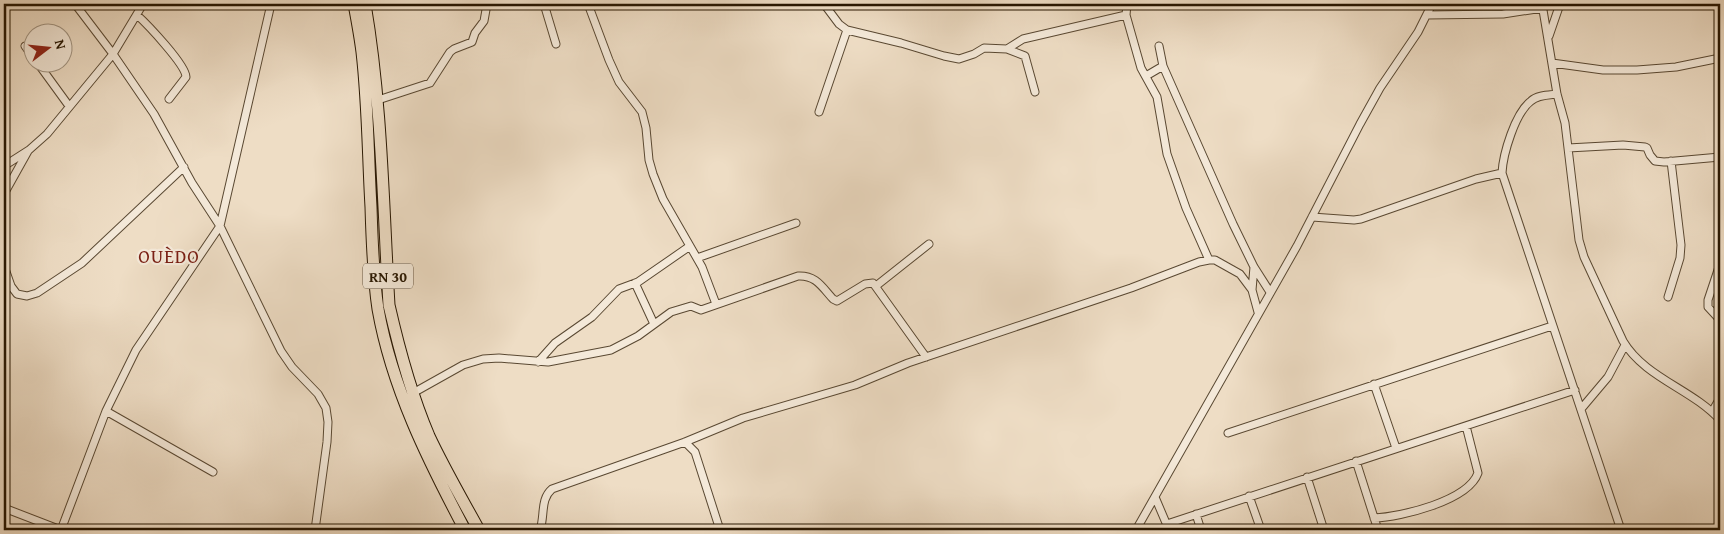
<svg xmlns="http://www.w3.org/2000/svg" width="1724" height="534" font-family="'Gentium Book Plus',serif">
	<rect width="100%" height="100%" fill="#eeddc5"/>
	<filter id="stains"><feTurbulence type="fractalNoise" baseFrequency=".004" numOctaves="4"/><feColorMatrix values="0 0 0 0 .2 0 0 0 0 .09 0 0 0 0 .02 0 0 0 .5 -.17"/></filter>
	<radialGradient id="worn" r=".72"><stop offset=".6" stop-color="#630" stop-opacity="0"/><stop offset="1" stop-color="#630" stop-opacity=".3"/></radialGradient>
	<g fill="none" stroke-linecap="round" stroke-linejoin="round">
		<g stroke="#594832" stroke-width="9">
			<path id="minor" d="M75,4L113,54L154,114L192,183L220,226L281,351L292,367L318,394L326,408L328,422L327,442L315,530
				M544,4L556,44
				M588,4L609,60L619,82L642,112L646,128L649,160L653,174L663,199L702,267L716,304
				M824,4L839,24L847,30L901,43L944,56L959,59L974,54L984,48L1007,49L1023,39L1126,15
				M1127,4L1126,15L1141,68L1157,97L1167,154L1186,208L1209,260
				M1542,4L1557,94L1565,123L1579,240L1584,257L1623,341C1645,378 1692,389 1720,420
				M137,15C147,24 186,65 186,77L169,99
				M1427,15L1503,14L1543,8
				M1549,36L1560,4
				M25,46L32,56
				M1007,49L1025,56L1035,92
				M37,62L69,106
				M1552,63L1603,70H1637L1676,67L1720,58
				M1163,66L1233,224L1254,267L1270,292
				M1146,76L1163,66L1159,46
				M1557,94C1549,95 1537,95 1531,101C1515,113 1503,154 1502,173L1621,530
				M378,100L430,83L450,52L454,49L472,42L475,33L484,21L487,4
				M819,112L847,30
				M1568,148L1623,145L1645,147L1647,148L1650,155L1655,161L1664,162L1720,157
				M4,166L29,150L47,134L113,54L143,4
				M4,194L28,151
				M1312,217L1354,220L1361,219L1476,179L1502,173
				M697,258L796,223
				M1720,264L1708,300V307L1720,320
				M4,266L11,286L17,294L27,296L37,293L82,263L184,167
				M635,283L654,324
				M876,286L929,244
				M1252,290L1254,267
				M1668,297L1680,258L1681,245L1671,161
				M538,362L555,343L592,317L619,289L638,282L690,246
				M1374,384L1396,448
				M413,393L463,365L483,359L499,358L548,362L611,350L638,336L671,312L691,306L701,310L798,276C816,275 822,287 833,299L837,301L865,284L873,283L926,357
				M1581,409L1608,377L1625,345
				M106,411L213,472
				M1712,412L1720,398
				M1228,433L1552,326
				M685,442L695,452L720,530
				M1356,461L1378,530
				M1307,477L1324,530
				M1249,496L1261,530
				M1155,497L1169,530
				M4,508L61,530
				M1196,514L1201,530
				M1374,518C1401,517 1468,501 1478,473L1466,426
				M1167,524L1575,390
				M61,530L106,411L136,350L220,226L271,4
				M540,530C545,516 540,499 552,489L685,442L743,418L855,385L908,363L1131,288L1199,262L1209,260H1215L1240,274L1252,290L1258,312
				M1136,530L1297,246L1360,124L1380,88L1418,32L1432,4"/>
		</g>
		<g stroke="#271601" stroke-width="13">
			<path id="primary" d="M354,4C357,20 360,36 362,52C368,104 368,156 371,207C372,241 373,276 378,309C392,388 428,460 465,530
				M365,4C382,103 383,204 389,305C399,349 411,394 429,436C444,468 462,499 479,530"/>
		</g>
		<use href="#minor" stroke="#f4e9d9" stroke-width="7"/>
		<use href="#primary" stroke="#eeddc5" stroke-width="11"/>
	</g>
	<g text-anchor="middle" dominant-baseline="central" stroke-width="4.5" stroke-linejoin="round" paint-order="stroke">
		<rect fill="#f4e9d9" stroke="#645542" stroke-width="1" x="363" y="263.5" width="50" height="25" rx="4"/>
		<g font-size="15" font-weight="bold" fill="#271601">
			<text x="388" y="276">RN 30</text>
		</g>
		<g font-size="19" letter-spacing="1" fill="#7a1f14" stroke="#f4e9d9">
			<text x="169" y="256">OUÈDO</text>
		</g>
	</g>
	<rect width="1724" height="534" fill="none" stroke="#eeddc5" stroke-width="20"/>
	<rect x="5" y="5" width="1714" height="524" fill="none" stroke="#271601" stroke-width="2.5"/>
	<rect x="10" y="10" width="1704" height="514" fill="none" stroke="#271601"/>
	<g transform="translate(48 48) rotate(74)"><circle r="24" fill="#f4e9d9" stroke="#a29583"/>
	<path d="M0-4L9 19L0 12L-9 19Z" fill="#8f2418"/>
	<text y="-8" font-size="14" font-weight="bold" text-anchor="middle" fill="#271601">N</text>
	</g>
	<rect width="100%" height="100%" filter="url(#stains)"/>
	<rect width="100%" height="100%" fill="url(#worn)"/>
</svg>
